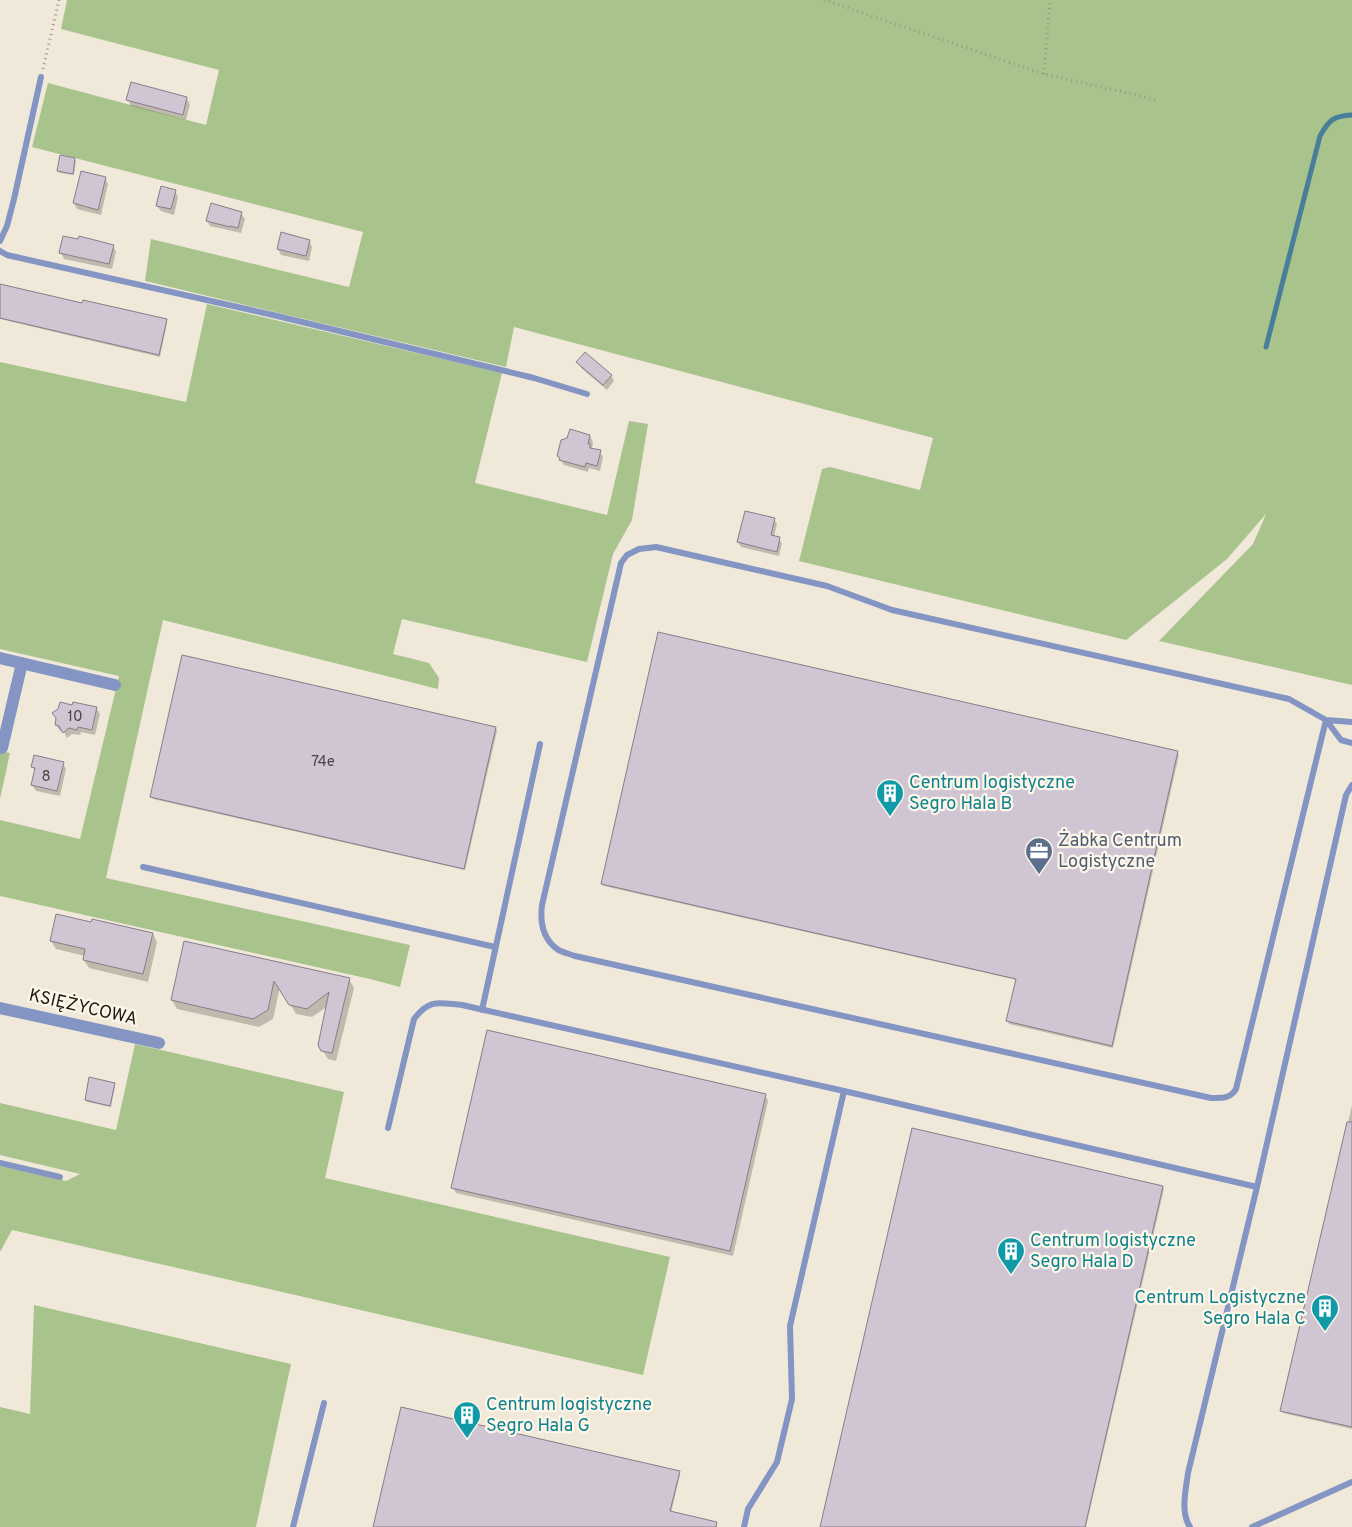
<svg xmlns="http://www.w3.org/2000/svg" width="1352" height="1527" font-family="Overpass,sans-serif">
	<rect width="100%" height="100%" fill="#f0e9da"/>
	<path fill="#a9c38d" d="M67,0H1352V685L1159,641L1253,544L1266,514L1227,559L1126,640L799,561L822,469L830,467L920,490L933,438L514,327L506,367L145,281L151,239L349,287L363,232L32,147L48,83L206,125L219,70L61,29Z
		M207,304L502,373L475,483L607,515L629,421L648,424L632,520L613,554L587,662L402,619L393,654L429,663L439,678L438,689L163,620L106,878L410,945L400,987L370,979L0,896V820L80,839L119,676L0,649V362L186,402Z
		M0,751L10,753L0,799Z
		M135,1044L344,1092L325,1178L670,1257L643,1375L12,1230L0,1252V1166L66,1181L80,1174L0,1155V1103L116,1130Z
		M34,1305L291,1364L256,1527H0V1407L30,1414Z"/>
	<path fill="#0003" d="M186,98L190,104L186,120L131,106L128,100Z
		M74,159L76,161L74,175L60,173L58,170Z
		M105,178L108,184L101,215L77,209L74,203Z
		M175,191L178,197L174,215L161,211L157,206Z
		M241,213L245,219L241,233L210,226L207,221Z
		M309,241L312,247L309,261L281,255L278,249Z
		M113,246L116,252L112,269L64,259L61,253Z
		M0,285L83,305L166,320L167,323L160,357L0,319Z
		M578,362L611,375L614,381L607,390L581,368Z
		M590,436L593,442L592,449L600,452L603,457L600,471L589,468L588,472L564,465L558,456Z
		M774,519L777,524L774,537L779,539L782,543L779,556L741,547L738,542Z
		M73,707L96,708L100,714L95,735L81,732L80,735L72,734L67,738L64,732L60,731L56,725Z
		M496,728L497,731L465,870L153,799L151,796Z
		M1177,752L1179,755L1113,1048L1009,1024L1008,1021L1017,980L604,886L602,884Z
		M63,763L66,769L60,796L36,791L32,785L35,772L33,767Z
		M153,934L157,942L148,982L89,968L84,960L85,956L56,949L51,941Z
		M185,942L349,979L354,988L336,1061L328,1059L319,1045L328,1006L312,1017L296,1014L280,987L273,1019L259,1027L177,1009L172,1000Z
		M114,1084L115,1086L111,1107L87,1102L86,1100Z
		M765,1095L768,1101L733,1256L456,1193L452,1187Z
		M1352,1105V1429L1283,1413L1282,1411Z
		M1163,1187L1164,1189L1086,1527H821Z
		M679,1472L680,1475L671,1513L715,1523L716,1527H375Z"/>
	<g fill="none" stroke-linecap="round" stroke-linejoin="round">
		<path stroke="#477e9a" stroke-width="5" d="M1266,347L1320,136C1329,120 1333,116 1352,115"/>
	</g>
	<path fill="#d0c6d3" stroke="#877d89" d="M131,82L187,97L183,115L126,100Z
		M60,155L75,158L73,174L57,171Z
		M81,171L106,177L98,210L73,203Z
		M161,186L176,190L171,209L156,206Z
		M211,203L242,212L238,228L230,226V227L206,221Z
		M281,232L310,240L306,256L277,249Z
		M63,236L78,239L79,236L114,245L109,264L59,253Z
		M0,284L82,303L83,300L167,319L159,355L0,318Z
		M585,352L612,375L603,385L576,362Z
		M570,429L590,435L588,444H590V448L601,450L597,466L586,463L585,467L559,460L560,458L557,456L561,440L567,438Z
		M745,511L775,518L771,535L780,537L777,552L737,542Z
		M658,632L1178,751L1112,1046L1006,1021L1016,979L601,884Z
		M182,655L496,727L464,869L150,797Z
		M60,702L72,705L73,702L97,707L92,730L78,727L77,730L69,728L63,733L59,726L55,725L56,718L52,713L58,709Z
		M34,755L64,762L57,791L31,785L35,768L31,767Z
		M56,914L91,922L92,919L153,933L143,974L83,960L85,949L50,941Z
		M184,941L350,978L332,1053L321,1051L318,1045L329,992L307,1009L289,1005L274,981L268,1010L253,1019L171,1000Z
		M487,1030L766,1094L730,1251L451,1188Z
		M89,1077L115,1083L110,1106L85,1100Z
		M1347,1122H1352V1427L1280,1411Z
		M912,1128L1163,1186L1085,1527H820Z
		M401,1407L680,1471L670,1511L717,1522L716,1527H373Z"/>
	<g fill="none" stroke-linecap="round" stroke-linejoin="round">
		<path stroke="#9b968b" stroke-width="3" stroke-dasharray="1 4" stroke-linecap="butt" d="M824,0L1044,74L1158,100
			M43,69L59,0
			M1044,74L1050,0"/>
		<path stroke="#8495c4" stroke-width="6" d="M0,241L7,226L14,199L41,77
			M0,251L7,255L273,315L534,378L587,394
			M1326,720L1236,1089C1230,1099 1222,1098 1211,1098L575,956C570,954 561,952 557,949C542,938 540,921 542,905L621,563L627,555L639,549L656,547L827,586L892,610L1289,699L1326,720L1341,740L1352,743
			M1326,720L1352,722
			M143,867L495,947
			M482,1010L540,744
			M388,1128L414,1019C430,998 439,1003 462,1005L844,1091
			M0,1163L60,1177
			M293,1527L324,1403
			M744,1527L748,1509L777,1462L792,1399L790,1326L844,1091L1257,1187
			M1190,1527C1180,1512 1186,1489 1188,1473L1257,1187L1346,795L1352,785
			M1252,1527L1352,1482"/>
		<path stroke="#8495c4" stroke-width="12" d="M0,658L115,685
			M2,748L22,663
			M0,1008L159,1043"/>
	</g>
	<defs>
		<g id="building-pin" transform="scale(1.4375)"><path d="M0 17L-7.5 6A9.5 9.5 0 1 1 7.5 6Z" fill="#0f9aa8" stroke="#fef6e8"/><path d="M-4-6H4V6H1V3H-1V6H-4ZM-2.5-4.3h1.7v1.8h-1.7ZM.8-4.3h1.7v1.8H.8ZM-2.5-1h1.7V.8h-1.7ZM.8-1h1.7V.8H.8Z" fill="#fff"/></g>
		<g id="office-pin" transform="scale(1.4375)"><path d="M0 17L-7.5 6A9.5 9.5 0 1 1 7.5 6Z" fill="#5c6f8a" stroke="#fef6e8"/><path d="M-6-3h4V-5.5h4V-3h4V5H-6ZM-1-4.5V-3h2v-1.5ZM-6 0V1H6V0Z" fill="#fff"/></g>
	</defs>
	<g fill-rule="evenodd">
		<use href="#building-pin" x="890" y="793"/>
		<use href="#office-pin" x="1039" y="851"/>
		<use href="#building-pin" x="1011" y="1251"/>
		<use href="#building-pin" x="1325" y="1308"/>
		<use href="#building-pin" x="467" y="1415"/>
	</g>
	<g text-anchor="middle" dominant-baseline="central" stroke-width="4.5" stroke-linejoin="round" paint-order="stroke">
		<g font-size="15" fill="#4a4645">
			<text x="75" y="717">10</text>
			<text x="323" y="762">74e</text>
			<text x="46" y="777">8</text>
		</g>
		<g font-size="18" fill="#0d838f" stroke="#fef6e8" text-anchor="start">
			<text x="909" y="783">Centrum logistyczne<tspan x="909" dy="21">Segro Hala B</tspan></text>
			<text x="1030" y="1241">Centrum logistyczne<tspan x="1030" dy="21">Segro Hala D</tspan></text>
			<text x="1306" y="1298" text-anchor="end">Centrum Logistyczne<tspan x="1306" dy="21">Segro Hala C</tspan></text>
			<text x="486" y="1405">Centrum logistyczne<tspan x="486" dy="21">Segro Hala G</tspan></text>
		</g>
		<g font-size="18" fill="#4e5e75" stroke="#fef6e8" text-anchor="start">
			<text x="1058" y="841">Żabka Centrum<tspan x="1058" dy="21">Logistyczne</tspan></text>
		</g>
		<g font-size="18" fill="#1e1b16" stroke="#fef6e8">
			<text transform="translate(83 1008) rotate(13)">KSIĘŻYCOWA</text>
		</g>
	</g>
</svg>
